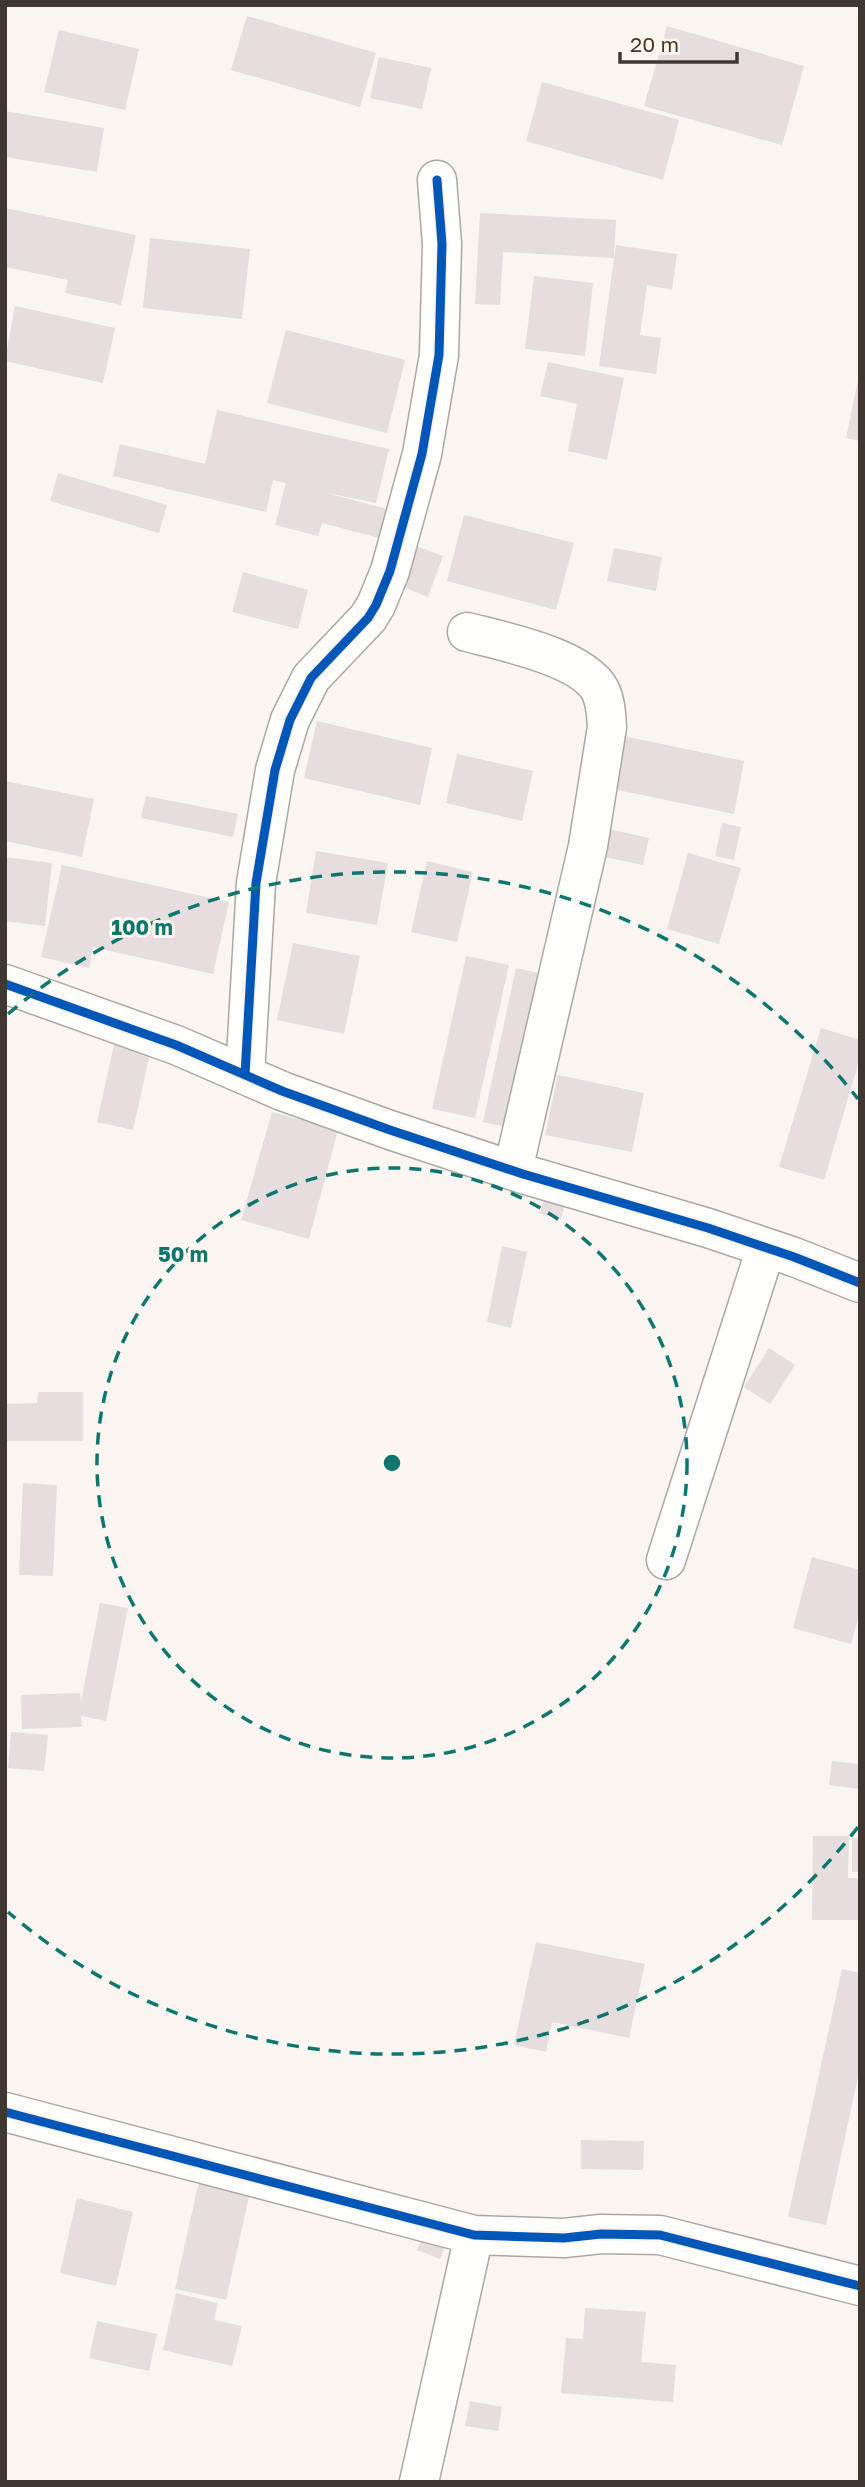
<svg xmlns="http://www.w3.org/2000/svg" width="865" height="2487" font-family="'Golos Text',sans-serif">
	<rect width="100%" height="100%" fill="#faf5f1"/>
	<path fill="#e5ddde" d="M247,16L376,53L360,107L231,70Z
		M667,26L804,66L782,145L644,106Z
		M59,30L139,49L125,110L44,92Z
		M379,57L431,68L422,109L370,98Z
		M542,82L679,120L663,180L526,141Z
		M5,111L104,128L97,172L5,157Z
		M5,208L136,235L121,305L65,293L68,280L5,267Z
		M480,213L616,220L614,258L503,252L500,305L475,304Z
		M150,238L250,249L242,319L143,308Z
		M616,245L677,254L672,290L647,285L640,335L661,338L656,374L599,366Z
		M534,276L593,283L585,356L525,349Z
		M15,306L115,328L103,383L5,361Z
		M286,330L405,360L387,433L267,403Z
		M548,362L624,378L607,460L568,451L577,404L540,396Z
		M859,375H860V441L846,438Z
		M217,410L389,449L376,503L322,492L391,510L383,539L322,523L318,536L275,525L286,483L273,480L266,512L113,476L120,444L205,464Z
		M58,473L167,505L159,533L50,501Z
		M464,515L574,543L556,610L447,581Z
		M411,544L443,556L428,597L396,584Z
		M614,548L662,557L656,591L607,581Z
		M243,572L308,590L298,629L232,612Z
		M317,721L432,748L420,805L304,778Z
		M618,735L744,761L734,814L608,788Z
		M457,754L533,771L522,821L446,803Z
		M5,781L94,799L82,857L5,841Z
		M146,796L238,814L233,837L141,818Z
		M722,823L741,827L734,860L715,856Z
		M604,828L649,838L643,865L599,856Z
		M316,851L388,863L377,925L306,913Z
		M688,853L741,868L719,944L667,929Z
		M5,857L52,863L45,926L5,921Z
		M427,861L473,872L457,942L411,932Z
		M62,865L229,902L213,974L93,947L89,968L41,957Z
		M293,943L360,956L344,1034L277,1020Z
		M466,956L509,965L475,1118L432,1109Z
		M516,968L549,975L516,1129L483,1122Z
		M821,1028L860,1040V1058L824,1180L779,1167Z
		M117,1031L153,1040L133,1130L97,1122Z
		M558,1075L644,1093L632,1152L545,1135Z
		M272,1112L338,1130L309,1239L241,1220Z
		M549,1181L569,1187L561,1219L540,1214Z
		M502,1246L527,1252L511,1328L487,1322Z
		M769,1348L795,1365L770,1404L744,1387Z
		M38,1392H83V1441H5V1404L37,1403Z
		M23,1483L57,1485L53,1576L19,1575Z
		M812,1557L860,1570V1612L851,1644L793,1628Z
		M100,1603L128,1608L106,1721L81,1716L82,1727L22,1729L21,1695L80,1693L81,1702Z
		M11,1732L48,1735L44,1771L8,1768Z
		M832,1761L860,1764V1789L829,1785Z
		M813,1836H849L848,1878H860V1920H812Z
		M852,1838H860V1872H852Z
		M536,1942L645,1964L629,2038L552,2022L546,2052L514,2045Z
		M842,1969L860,1973V2068L826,2225L788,2217Z
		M581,2140L644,2141L643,2170L581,2169Z
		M201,2172L252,2183L226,2300L175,2289Z
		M77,2198L133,2212L116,2286L60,2273Z
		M428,2223L451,2232L440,2259L417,2250Z
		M176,2293L218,2303L214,2320L242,2326L232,2366L163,2350Z
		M585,2308L646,2312L641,2362L676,2365L673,2402L561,2393L566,2338L583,2339Z
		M97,2321L157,2334L149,2371L89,2358Z
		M470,2401L502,2407L498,2431L465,2426Z"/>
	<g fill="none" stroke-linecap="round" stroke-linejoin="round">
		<g stroke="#aca7a2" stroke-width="41">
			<path id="minor" d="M467,632C502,641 582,657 600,690C606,702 606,714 607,727L588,846L513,1170
				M5,984L176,1045L282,1091L390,1130L523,1174L708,1228L794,1257L860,1283
				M245,1075L256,883L275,770L290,720L311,678L368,618L376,605L390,571L422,454L439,355L442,244L437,180
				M666,1560L766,1248
				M5,2112L474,2235L564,2238L601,2234L660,2235L860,2286
				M419,2482L474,2235"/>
		</g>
		<use href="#minor" stroke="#fefefd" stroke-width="38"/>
		<g stroke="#fef5ed" stroke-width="13">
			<path id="cycleway" d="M5,984L176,1045L282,1091L390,1130L523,1174L708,1228L794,1257L860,1283
				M245,1075L256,883L275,770L290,720L311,678L368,618L376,605L390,571L422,454L439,355L442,244L437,180
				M5,2112L474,2235L564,2238L601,2234L660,2235L860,2286"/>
		</g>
		<use href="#cycleway" stroke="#0057b8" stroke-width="9"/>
	</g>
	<g fill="none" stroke="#0f766e" stroke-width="3.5" stroke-dasharray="12 9">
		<circle cx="392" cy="1463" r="295"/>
		<path d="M858 1827A591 591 0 0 1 8 1912M8 1014A591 591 0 0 1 858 1099"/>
	</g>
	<circle cx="392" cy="1463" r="10" fill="#0f766e" stroke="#fef5ed" stroke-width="3.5"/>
	<g font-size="21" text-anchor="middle" font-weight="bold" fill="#0f766e" stroke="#fef5ed" stroke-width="6" stroke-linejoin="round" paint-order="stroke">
		<text x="142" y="935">100 m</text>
		<text x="183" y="1262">50 m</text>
	</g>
	<rect width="865" height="2487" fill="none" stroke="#403830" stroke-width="14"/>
	<path d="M620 52v10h117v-10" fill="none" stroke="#403830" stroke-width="3.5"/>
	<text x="630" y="52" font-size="21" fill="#403830" stroke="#fef5ed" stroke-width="5" paint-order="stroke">20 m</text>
</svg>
